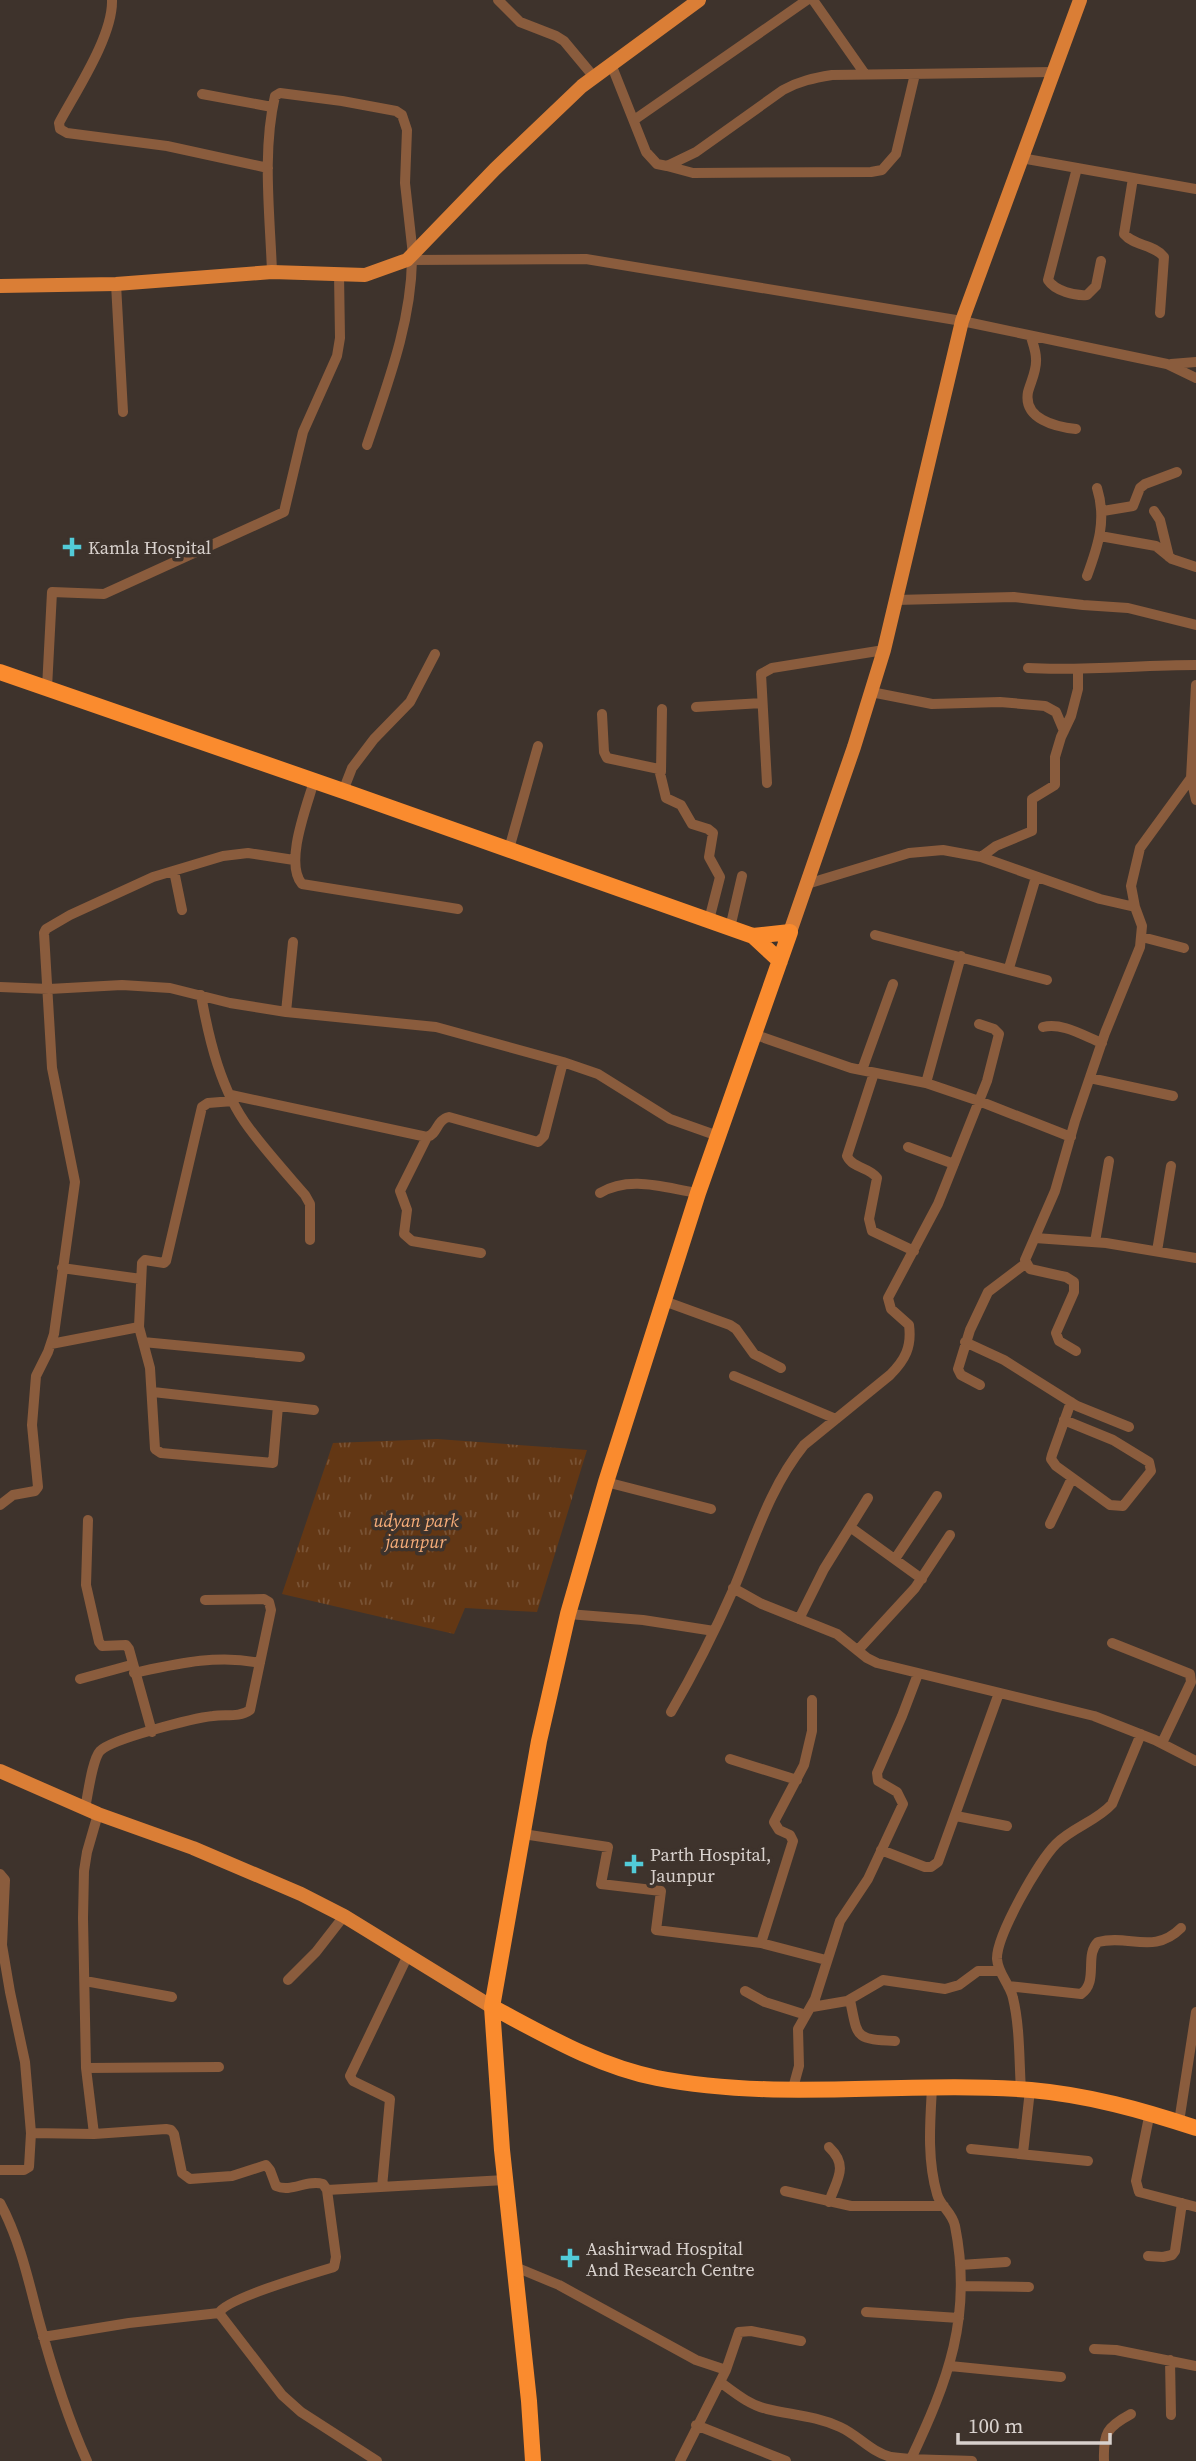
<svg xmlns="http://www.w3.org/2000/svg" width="1196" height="2461" font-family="'Source Serif 4',serif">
	<defs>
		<pattern id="park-tufts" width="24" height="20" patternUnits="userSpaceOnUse" patternTransform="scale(1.75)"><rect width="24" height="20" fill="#633714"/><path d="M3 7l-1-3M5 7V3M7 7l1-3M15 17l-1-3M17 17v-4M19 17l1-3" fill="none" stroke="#795335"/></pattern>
	</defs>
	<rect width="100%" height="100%" fill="#3e332c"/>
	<path fill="url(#park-tufts)" d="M437,1439L587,1450L537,1612L465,1608L454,1634L282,1594L333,1443Z"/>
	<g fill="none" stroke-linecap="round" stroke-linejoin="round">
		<path stroke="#8a5c3d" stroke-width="10" d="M112,0C113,36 76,91 59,123L60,129L67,133L167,146L268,168
			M498,0L520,22L556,36L564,41L594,77
			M813,0L865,74
			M611,64L646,152L657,164L667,166L696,152L783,90C799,81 814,78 832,75L1053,72
			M202,94L272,107
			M634,120L807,0
			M1021,158L1196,189
			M667,166L693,173L871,172L882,170L896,154L915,74
			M1077,168L1048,280C1055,291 1075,296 1087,295L1096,286L1101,261
			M1133,178L1124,234C1134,246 1154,244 1164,257L1160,313
			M407,260L586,259L962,321L1167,364L1196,378
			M272,272C270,215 262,152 275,96L280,93L342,101L396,111L402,115L407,130L405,183L413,255
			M116,284L123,412
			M1031,337C1033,344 1036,351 1036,359C1037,370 1031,381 1028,392C1023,419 1056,427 1076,429
			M1171,364L1196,362
			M367,445C387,385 411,324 412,260
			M1103,511L1133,506L1140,488L1145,484L1177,472
			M1154,511L1160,520L1169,557
			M1100,536L1156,546L1172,559L1196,567
			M1087,576C1098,546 1107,520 1097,488
			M896,600L1014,597L1083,605L1128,608L1196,625
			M1028,668C1084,671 1140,665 1196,665
			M47,688L52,592L104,594L284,512L303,432L337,356L340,338L339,274
			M871,692L932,704L1000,702L1045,706L1056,712L1064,731
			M696,707L762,703
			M602,714L604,752L607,758L659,769L666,798L681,805L692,824L708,829L713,833L709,857L720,877L709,920
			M661,772L662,709
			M1191,778L1196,800
			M314,781C307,806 284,863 302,884L458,909
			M767,783L761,674L772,668L884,650
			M343,791L352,768L374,739L410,702L435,654
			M509,849L538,746
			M981,857L996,846L1032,831V799L1055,785V757L1061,737L1071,716L1078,689V670
			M174,871L182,910
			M807,884L909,853L943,850L981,857L1100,899L1135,907
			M730,928L742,876
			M875,935L1047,980
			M1142,937L1184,948
			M1009,968L1036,877
			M0,987L49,989L122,985L170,988L230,1003L286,1012L436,1027L563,1062L598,1074L670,1119L718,1136
			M201,995C209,1040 221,1091 249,1128C266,1151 286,1173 305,1195L310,1204V1240
			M286,1012L293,942
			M1043,1027C1062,1022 1084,1036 1102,1043
			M753,1034L851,1068L926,1083L979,1101L1071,1137
			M862,1070L893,984
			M874,1073L847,1156C853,1169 870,1167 877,1178L869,1219L872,1231L914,1251
			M1090,1078L1173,1096
			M926,1083L961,956
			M231,1095L427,1137C438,1134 436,1120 449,1117L538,1142L544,1136L563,1062
			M233,1101L208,1103L202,1107L166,1261L164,1263L145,1260L142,1263L139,1327L150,1368L155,1449L161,1453L273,1463L278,1406
			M427,1137L400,1191L407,1210L404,1234L412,1241L481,1253
			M908,1147L954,1164
			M600,1193C630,1175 665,1188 698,1193
			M1035,1238L1106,1243L1196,1258
			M1095,1242L1109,1161
			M1157,1251L1171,1166
			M62,1268L141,1279
			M664,1301L730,1325L736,1329L754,1354L781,1368
			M143,1342L300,1357
			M965,1342L1004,1360L1077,1406L1129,1427
			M51,1344L139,1327
			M1076,1351L1059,1341L1056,1333L1074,1292V1282L1066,1277L1030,1269L1025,1260L1055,1191L1075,1121L1105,1033L1140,947L1142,926L1135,907L1131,886L1140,848L1191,778L1196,685
			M734,1376L836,1419
			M980,1385L961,1375L958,1369L970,1330L988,1292L1025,1264
			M153,1392L314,1410
			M1064,1420L1113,1440L1149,1462L1151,1471L1123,1506L1110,1505L1056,1466L1051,1459L1052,1455L1071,1402
			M606,1482L711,1509
			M0,1505L13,1495L35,1491L38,1487L32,1425L36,1376L48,1352L54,1334L75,1182L52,1068L44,933L46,929L70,915L153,877L223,856L248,853L294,860
			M88,1520L86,1585L99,1642L102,1646L126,1645L129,1649L152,1732
			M1050,1524L1072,1478
			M850,1527L922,1579
			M895,1559L937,1496
			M733,1588L762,1604L837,1634L867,1658L877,1663L1094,1716L1155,1740L1196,1761
			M568,1614L643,1620L714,1631
			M799,1619L824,1569L868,1498
			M1112,1643L1190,1674L1191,1682L1162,1743
			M858,1650L915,1588L950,1535
			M134,1673C176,1664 217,1654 260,1663
			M80,1679L131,1665
			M671,1712C695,1671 715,1631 734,1588C755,1538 770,1487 804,1445L890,1375C905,1360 912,1347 909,1325L891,1309L888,1298L938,1204L987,1081L999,1034L994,1029L979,1024
			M730,1759L797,1780
			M85,1808C88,1795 92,1760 100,1751C111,1739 194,1718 213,1716C225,1714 239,1718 250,1710L271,1610L269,1602L264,1599L205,1600
			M956,1816L1007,1826
			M523,1834L608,1847L601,1884L661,1891L656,1930L761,1943L826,1960
			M881,1850L925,1867H931L938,1862L999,1693
			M0,1874L5,1880L2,1945L10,1992L25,2062L31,2133
			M761,1943L793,1841L790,1835L779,1830L774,1822L804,1765L812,1731V1700
			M288,1980L316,1952L344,1916
			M85,1981L172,1997
			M1008,1986L1081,1994C1099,1982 1084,1955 1098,1942C1129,1934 1154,1955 1181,1928
			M745,1991L765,2002L806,2015
			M850,2000C858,2038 854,2039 895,2041
			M812,2007L847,2001L883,1980L945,1989L959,1985L978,1971H1000
			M86,2068L219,2067
			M793,2088L799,2066L798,2029L815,1999L840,1921L868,1879L903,1804L897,1792L878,1781L877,1773L902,1716L918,1674
			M1021,2090C1019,2060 1020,2027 1013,1998C1010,1984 998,1974 997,1959C996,1936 1039,1861 1056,1844C1073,1827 1097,1821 1112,1804L1141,1734
			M1150,2112L1136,2181L1139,2192L1196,2207
			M1179,2122L1196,2012
			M94,2134L86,2068L83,1918L84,1871L87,1852L98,1814
			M971,2149L1088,2161
			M1023,2153L1030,2090
			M0,2170H24L29,2167L31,2133L94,2134L166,2129L171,2130L174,2134L182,2173L190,2179L232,2176L266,2165L270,2170L276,2186C291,2193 307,2179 323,2184L327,2190L336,2257L334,2267C314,2273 225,2299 219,2313L282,2395L301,2412L377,2461
			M382,2187L390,2099L353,2081L350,2076L408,1955
			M327,2190L505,2180
			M785,2191L851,2206H944
			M829,2202C837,2179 849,2166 829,2147
			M0,2203C19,2238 28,2278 38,2317C51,2365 66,2415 87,2461
			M1148,2256L1163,2257L1172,2255L1175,2251L1182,2203
			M960,2265L1006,2262
			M513,2266L559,2285L696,2360L726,2370
			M961,2286L1029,2287
			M866,2312L959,2318
			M43,2337L129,2323L219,2313
			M1094,2349L1116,2350L1196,2366
			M1170,2360L1171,2415
			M950,2366L1061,2377
			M720,2382C734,2392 749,2405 767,2409C792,2415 816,2416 840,2427C858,2435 871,2452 891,2457C917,2461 945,2459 972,2461
			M696,2425L786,2461
			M680,2461L726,2370L739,2332L751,2331L801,2341
			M910,2461C948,2381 973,2316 955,2226C952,2212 940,2206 937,2194C927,2159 930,2123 932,2088
			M1104,2461C1103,2433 1107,2427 1131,2414"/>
		<path stroke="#da7e36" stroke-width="14" d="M0,286L116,284L272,272L365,275L407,260L495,169L582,86L699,0
			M790,932L854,747L884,650L962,321L1080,0
			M0,1771L98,1814L193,1848L301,1894L344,1916L492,2007"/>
		<path stroke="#fa8b2e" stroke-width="16" d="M0,672L352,794L753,936L780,961
			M492,2007C545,2035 597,2066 657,2078C778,2102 909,2080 1031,2090C1088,2095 1142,2110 1196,2128
			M533,2461L529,2401L502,2150L492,2007L539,1741L568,1614L606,1482L698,1193L790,932L753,936"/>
	</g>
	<g fill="#52cbd8" stroke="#3e332c" stroke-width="2.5">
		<path d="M68.5 536.5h7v7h7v7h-7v7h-7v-7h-7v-7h7z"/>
		<path d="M630.5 1853.5h7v7h7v7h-7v7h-7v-7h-7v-7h7z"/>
		<path d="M566.5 2247.5h7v7h7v7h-7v7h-7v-7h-7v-7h7z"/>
	</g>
	<g text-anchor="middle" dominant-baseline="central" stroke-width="7" stroke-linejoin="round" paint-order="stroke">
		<g font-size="18" fill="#d8d1cd" stroke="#3e332c" text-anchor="start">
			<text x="88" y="547">Kamla Hospital</text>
			<text x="650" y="1854">Parth Hospital,<tspan x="650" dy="21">Jaunpur</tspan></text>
			<text x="586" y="2248">Aashirwad Hospital<tspan x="586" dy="21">And Research Centre</tspan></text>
		</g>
		<g font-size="18" font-style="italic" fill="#f8ae7a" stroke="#3e332c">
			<text x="416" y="1520">udyan park<tspan x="416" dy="21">jaunpur</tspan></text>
		</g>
	</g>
	<path d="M958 2433v10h152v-10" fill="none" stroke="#d8d1cd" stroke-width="3.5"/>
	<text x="968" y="2433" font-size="21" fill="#d8d1cd" stroke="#3e332c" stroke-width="5" paint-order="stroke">100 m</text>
</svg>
